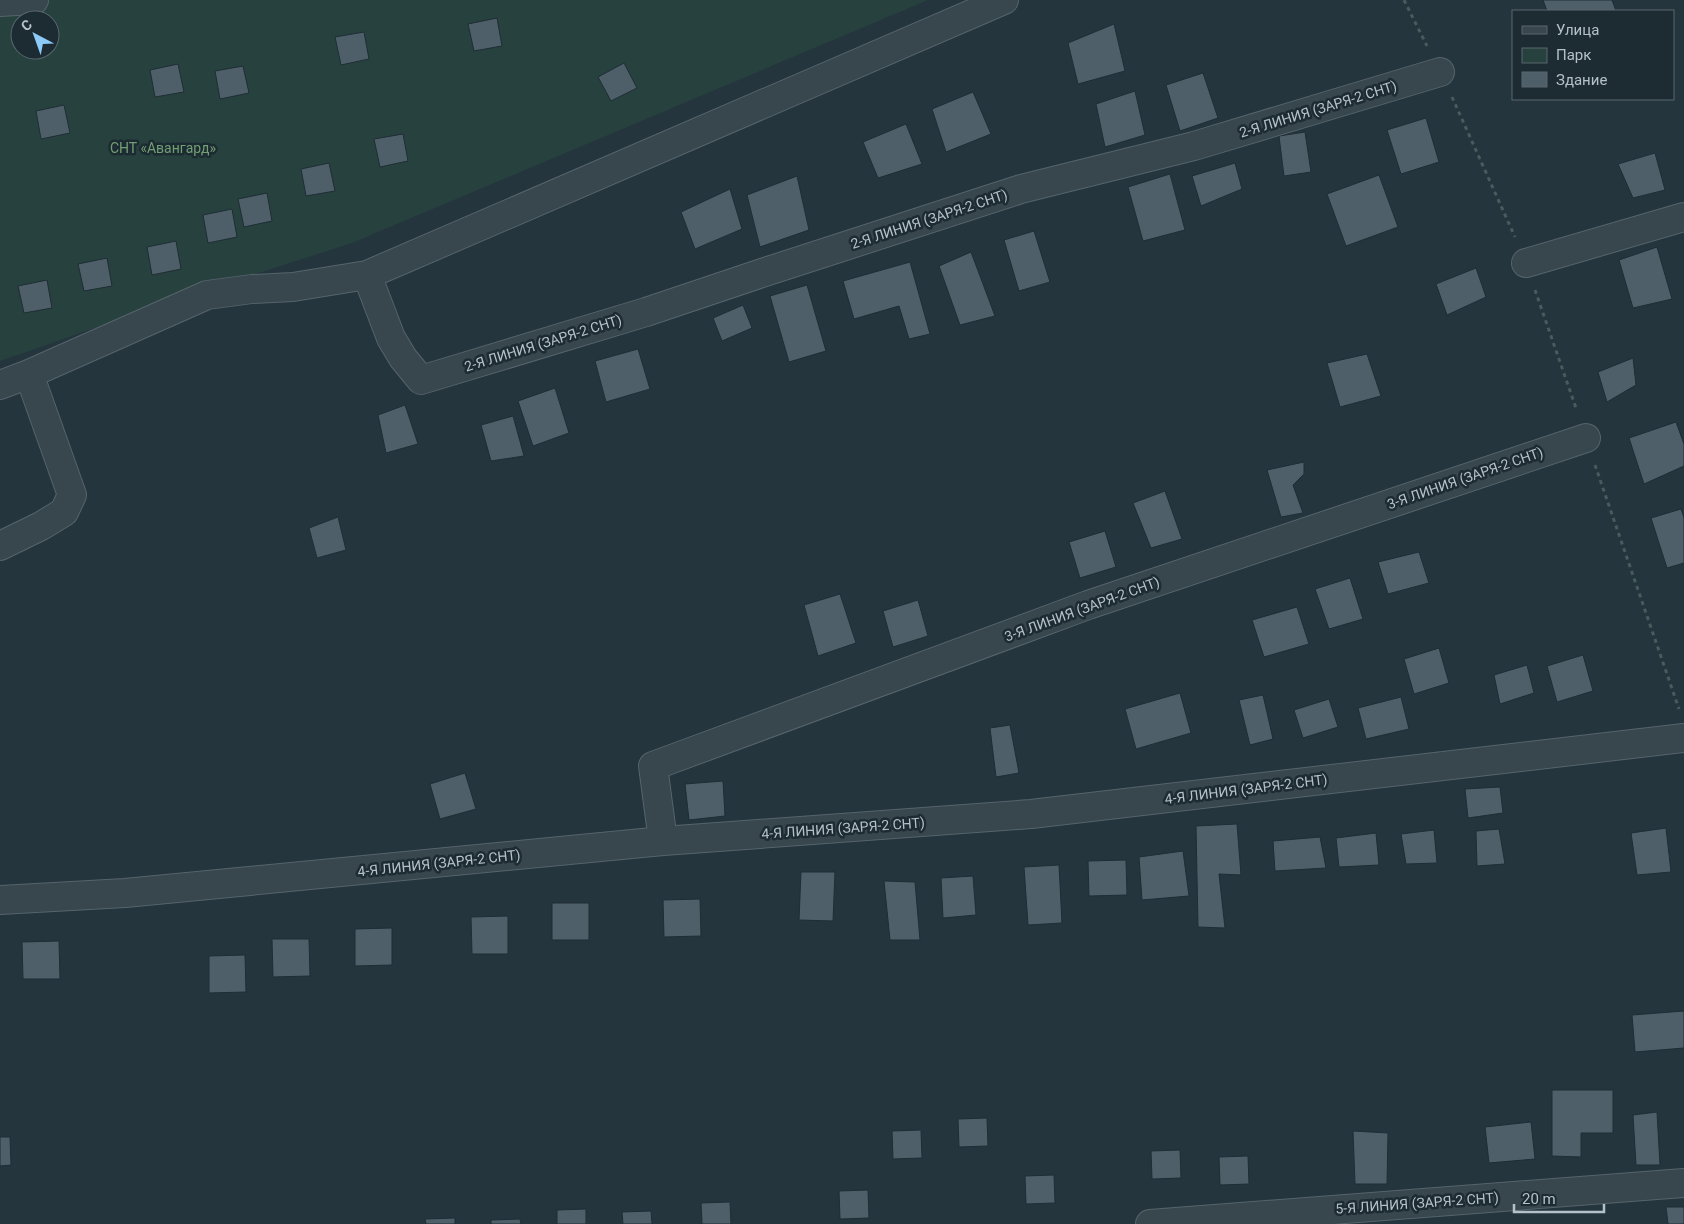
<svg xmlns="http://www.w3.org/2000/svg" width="1684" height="1224" font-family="Roboto,sans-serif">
	<rect width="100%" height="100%" fill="#24353e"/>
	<path fill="#27413e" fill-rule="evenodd" d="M0,0H928L352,243L184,297L0,361ZM20,20H50V50H20Z"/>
	<path fill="#4e5f69" stroke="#1f2d35" d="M1543,0H1612L1616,11H1547Z
		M497,18L502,46L474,51L468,24Z
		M1114,24L1125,71L1078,84L1068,43Z
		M364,32L369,59L341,65L335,37Z
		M624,63L637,88L611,101L598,77Z
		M178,64L184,92L155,97L150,70Z
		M243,66L249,93L220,99L215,71Z
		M1203,73L1218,118L1180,131L1166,85Z
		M1135,91L1145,135L1105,147L1096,104Z
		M973,92L991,134L946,152L932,109Z
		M64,105L70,133L41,139L36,111Z
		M1426,118L1439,162L1401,174L1387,130Z
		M906,124L922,164L878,178L863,142Z
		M1305,132L1311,172L1284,176L1279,136Z
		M403,134L408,161L380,167L374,139Z
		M1655,153L1665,190L1633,198L1618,164Z
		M329,163L335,191L306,196L301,169Z
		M1235,163L1242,189L1201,206L1192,176Z
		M1170,174L1185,230L1143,241L1128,187Z
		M1379,175L1398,227L1346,246L1327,194Z
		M797,176L809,230L760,247L747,195Z
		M730,189L742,229L695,249L681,212Z
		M267,193L272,221L244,227L238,199Z
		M232,209L237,237L208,243L203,215Z
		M1034,231L1050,282L1019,291L1004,240Z
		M176,241L181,269L152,275L147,247Z
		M1657,247L1672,299L1633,308L1619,260Z
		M971,252L995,316L960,325L939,266Z
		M107,258L112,286L84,291L78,264Z
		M910,262L930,334L909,339L899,306L854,319L843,281Z
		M1476,268L1486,297L1447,315L1436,284Z
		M47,280L52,308L24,313L18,286Z
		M807,285L826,351L789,362L770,296Z
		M743,305L752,328L722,341L713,318Z
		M638,349L650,389L606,402L595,361Z
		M1367,354L1381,396L1340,407L1327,363Z
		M1633,358L1636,385L1607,402L1598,372Z
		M555,388L569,433L533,446L518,401Z
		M405,405L418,444L386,453L378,415Z
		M513,416L524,456L491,461L481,425Z
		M1676,422L1684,444V466L1644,484L1629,438Z
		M1304,462V474L1293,485L1303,513L1281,517L1267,470Z
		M1165,491L1182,539L1151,548L1133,503Z
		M1681,509L1684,518V563L1667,568L1651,518Z
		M338,517L346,550L317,558L309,528Z
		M1105,531L1116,567L1080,578L1069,542Z
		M1419,552L1429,583L1388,594L1378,562Z
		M1350,578L1363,619L1329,629L1315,589Z
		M840,594L856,643L818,656L804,605Z
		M918,600L928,636L893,647L883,611Z
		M1297,607L1309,644L1264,657L1252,620Z
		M1439,648L1449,683L1414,694L1404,659Z
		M1583,655L1593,691L1557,702L1547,666Z
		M1527,665L1534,693L1500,704L1494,675Z
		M1180,693L1191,733L1136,749L1125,709Z
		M1263,695L1273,739L1250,745L1239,700Z
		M1401,697L1409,729L1366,739L1358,708Z
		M1329,699L1338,727L1303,738L1294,710Z
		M1010,725L1019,773L996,777L990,728Z
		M465,773L476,809L440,819L430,784Z
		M723,781L725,816L689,820L685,784Z
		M1500,787L1503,813L1468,818L1465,789Z
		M1237,824L1241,875L1219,874L1225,928L1198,927L1196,826Z
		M1666,828L1671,872L1637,875L1631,833Z
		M1499,829L1505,864L1477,866L1476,831Z
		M1434,830L1437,863L1406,864L1401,834Z
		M1376,833L1379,865L1339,867L1336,838Z
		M1320,837L1326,868L1275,871L1273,841Z
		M1183,851L1189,896L1142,900L1139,857Z
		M1126,860L1127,895L1089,896L1088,861Z
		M1059,865L1062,923L1028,925L1024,867Z
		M801,872H835L833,921L799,920Z
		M973,876L976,915L943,918L941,878Z
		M884,881L915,882L920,940H890Z
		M700,899L701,936L664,937L663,900Z
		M552,903H589V940H552Z
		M508,916V954H472L471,917Z
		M392,928V965L355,966V929Z
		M272,939H309L310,976L273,977Z
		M59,941L60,979H23L22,942Z
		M245,955L246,992L209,993V956Z
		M1684,1011V1048L1635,1052L1632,1015Z
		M1552,1090H1613V1133H1581V1157L1552,1156Z
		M1657,1112L1660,1165H1636L1633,1115Z
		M987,1118L988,1146L959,1147L958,1119Z
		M1531,1122L1535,1159L1489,1163L1485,1127Z
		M921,1130L922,1158L893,1159L892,1131Z
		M1353,1131L1388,1133L1387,1184H1355Z
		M0,1137H10L11,1165L0,1166Z
		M1180,1150L1181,1178L1152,1179L1151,1151Z
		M1248,1156L1249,1184L1220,1185L1219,1157Z
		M1054,1175L1055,1203L1026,1204L1025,1176Z
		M868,1190L869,1218L840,1219L839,1191Z
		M730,1202L731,1224H702L701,1203Z
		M1666,1207H1684V1224H1668Z
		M586,1209V1224H557V1210Z
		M651,1211L652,1224H623L622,1212Z
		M455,1218V1224H426L425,1219Z
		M520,1219L521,1224H491V1220Z"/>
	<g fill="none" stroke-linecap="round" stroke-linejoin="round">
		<g stroke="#56646c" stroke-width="30">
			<path id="street" d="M0,2L34,0
				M1526,263L1684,217
				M367,275L391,338L403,358L421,380L646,312L768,271L1021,189L1194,146L1440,72
				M0,385L29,374L207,295L252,289L293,287L367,275L1004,0
				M0,546L41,526L64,512L72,495L29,374
				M663,841L653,766L1088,605L1586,438
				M0,900L125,893L663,841L1031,814L1684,738
				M1150,1224L1684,1183"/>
		</g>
		<path stroke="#465d5b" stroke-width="3" stroke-dasharray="4 4" stroke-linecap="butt" d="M1404,0L1427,46
			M1452,97L1515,237
			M1535,290L1577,411
			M1595,465L1679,709"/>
		<use href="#street" stroke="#38464e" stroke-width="28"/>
	</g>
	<g text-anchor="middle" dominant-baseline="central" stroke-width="5" stroke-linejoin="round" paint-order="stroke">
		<g font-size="14" fill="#b5c1c9" stroke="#1d2b33">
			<text transform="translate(1318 109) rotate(-17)">2-Я ЛИНИЯ (ЗАРЯ-2 СНТ)</text>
			<text transform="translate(929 219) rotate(-18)">2-Я ЛИНИЯ (ЗАРЯ-2 СНТ)</text>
			<text transform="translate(543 343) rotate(-17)">2-Я ЛИНИЯ (ЗАРЯ-2 СНТ)</text>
			<text transform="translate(1465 478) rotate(-19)">3-Я ЛИНИЯ (ЗАРЯ-2 СНТ)</text>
			<text transform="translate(1082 609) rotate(-20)">3-Я ЛИНИЯ (ЗАРЯ-2 СНТ)</text>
			<text transform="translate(1246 789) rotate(-7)">4-Я ЛИНИЯ (ЗАРЯ-2 СНТ)</text>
			<text transform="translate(843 828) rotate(-4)">4-Я ЛИНИЯ (ЗАРЯ-2 СНТ)</text>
			<text transform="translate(439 863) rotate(-6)">4-Я ЛИНИЯ (ЗАРЯ-2 СНТ)</text>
			<text transform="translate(1417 1203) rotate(-4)">5-Я ЛИНИЯ (ЗАРЯ-2 СНТ)</text>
		</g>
		<g font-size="14" fill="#739f74" stroke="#1d2b33">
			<text x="163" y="148">СНТ «Авангард»</text>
		</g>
	</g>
	<rect x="1512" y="10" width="162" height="90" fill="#1d2b33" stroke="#5a676f"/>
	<rect x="1522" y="26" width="25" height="8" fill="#38464e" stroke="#5a676f"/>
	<text x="1556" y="35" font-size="15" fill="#b5c1c9">Улица</text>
	<rect x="1522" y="48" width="25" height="15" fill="#27413e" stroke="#5a676f"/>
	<text x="1556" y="60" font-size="15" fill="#b5c1c9">Парк</text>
	<rect x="1522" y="72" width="25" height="15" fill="#4e5f69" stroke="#5a676f"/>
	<text x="1556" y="85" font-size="15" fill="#b5c1c9">Здание</text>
	<g transform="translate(35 35) rotate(319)"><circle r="24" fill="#1d2b33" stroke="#5a676f"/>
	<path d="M0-4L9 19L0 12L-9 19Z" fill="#8ccbf7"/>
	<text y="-8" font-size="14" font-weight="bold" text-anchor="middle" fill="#b5c1c9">С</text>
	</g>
	<path d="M1514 1204v8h90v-8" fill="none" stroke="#b5c1c9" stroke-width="2.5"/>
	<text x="1522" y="1204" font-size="15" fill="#b5c1c9" stroke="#1d2b33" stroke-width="4" paint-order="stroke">20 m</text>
</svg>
